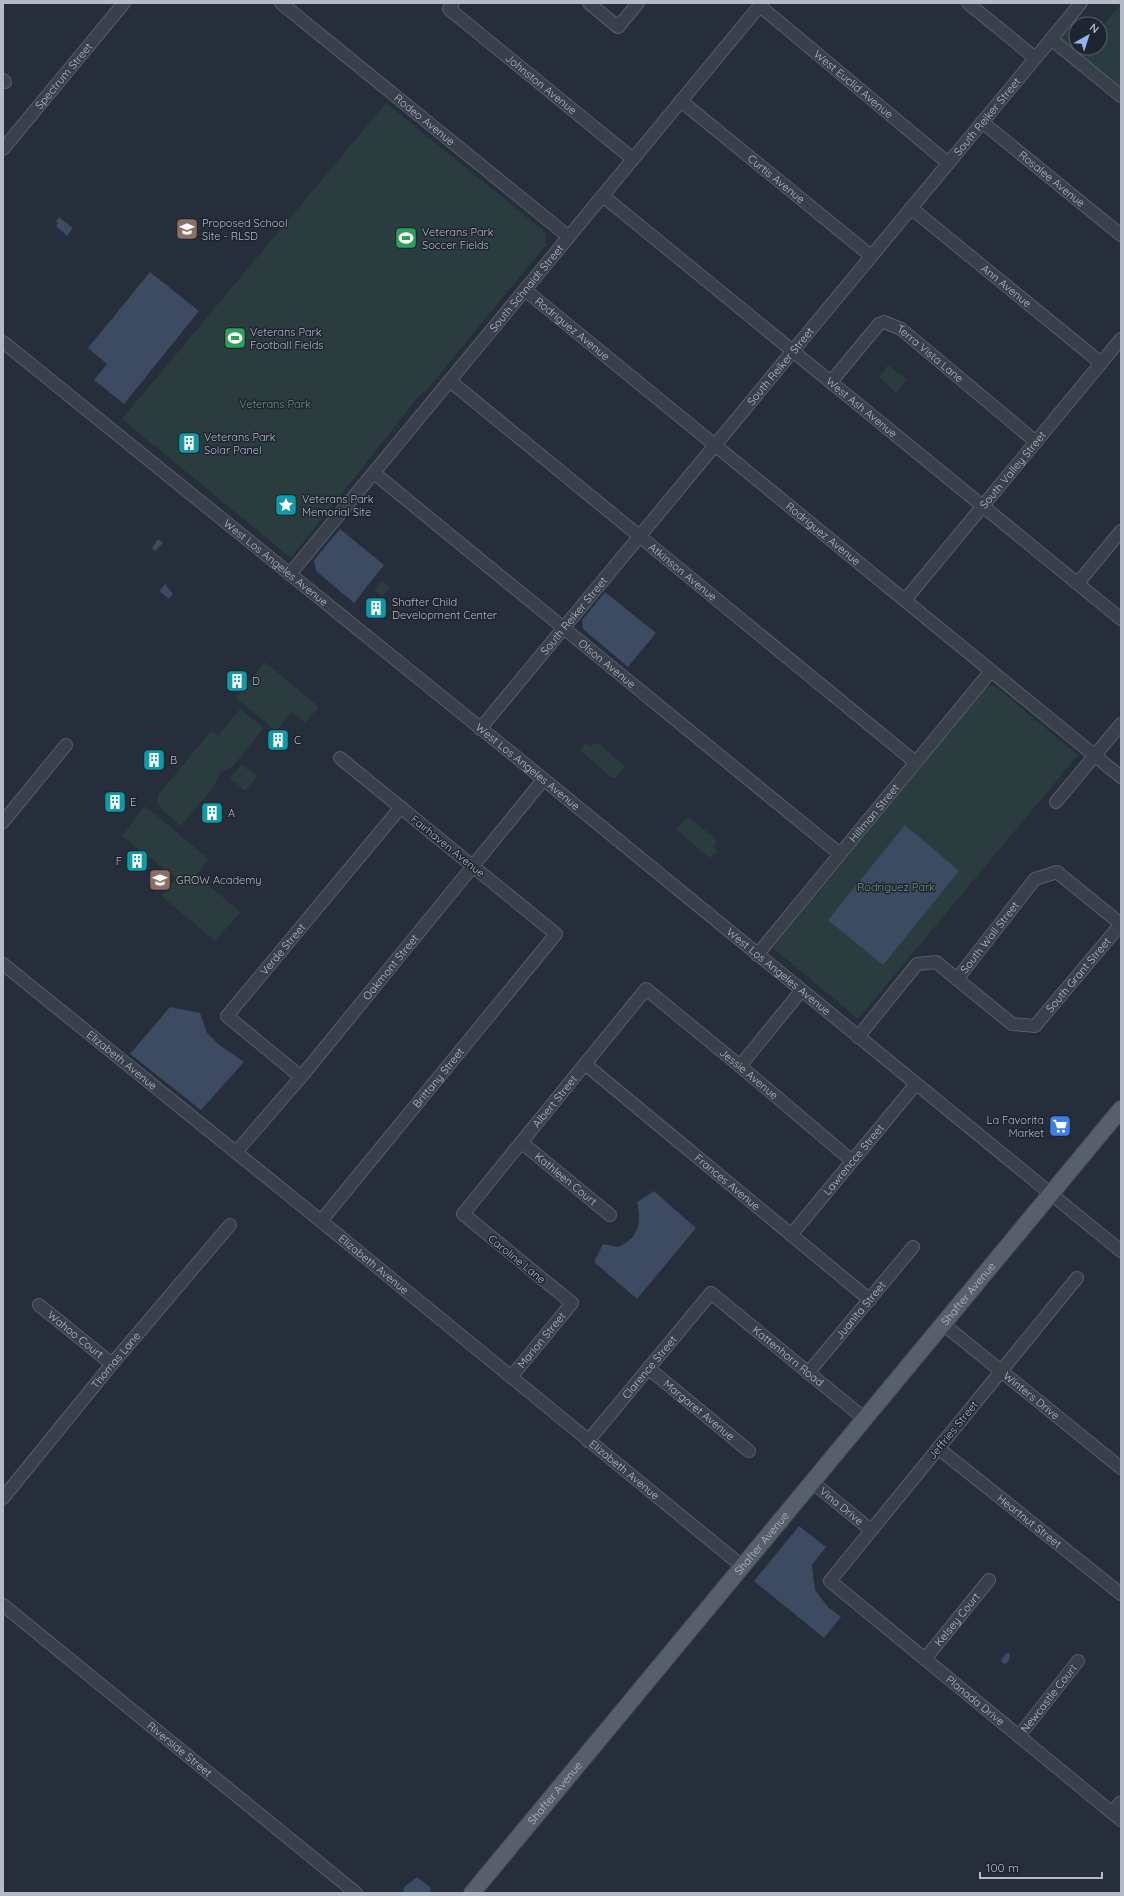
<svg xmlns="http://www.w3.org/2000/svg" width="1124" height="1896" font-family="Quicksand,sans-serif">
	<rect width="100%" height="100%" fill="#252e3a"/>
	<path fill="#2a3c3d" d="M1121,4V87L1060,38L1067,30L1076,37V48H1100V29Z
		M386,103L545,232L546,245L425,392H422L291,558L122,419Z
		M888,365L907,380L896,393L879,377Z
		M382,580L390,587L382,597L374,590Z
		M265,662L319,707L305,723L292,712L276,731L236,698Z
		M992,685L995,686L1078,755L858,1019L773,948L986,688Z
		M240,709L264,728L233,766L221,772L212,789L181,826L161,809V807L158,804V795L211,731L218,736Z
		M586,743L591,746L593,744L598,743L624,765L625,767L615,778H612L582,752L581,749Z
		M242,764L246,768L238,778L247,768L258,776L245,791L230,778Z
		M145,806L209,859L196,875L241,912L215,941L161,896L176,878L122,836Z
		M686,818H689L715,838L716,843L713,847L718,850L710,858L678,831L677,828Z"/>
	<path fill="#3c4b62" d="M59,217L73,228L67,236L56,226L58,223L56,221Z
		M150,272L199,311L124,404L94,380L107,364L88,348Z
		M340,529L384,565L354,603L316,571L314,560Z
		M158,539L163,543L155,551L152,548Z
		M165,584L173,594L169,599L159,591Z
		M605,592L656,633L628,667L583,629L582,620Z
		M905,825L959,871L883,965L828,920Z
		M170,1007L200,1013L207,1033L218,1044L244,1062L201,1110L130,1054Z
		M654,1191L696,1228L637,1299L594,1262L603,1244L618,1247C639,1238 642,1223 637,1202Z
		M799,1526L826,1547L812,1565L815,1590L828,1607L841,1617L824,1638L754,1581Z
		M1006,1653L1010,1654L1009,1661L1005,1664L1002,1663L1001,1660Z
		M417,1877L430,1887L431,1890L429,1893H403L404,1887Z"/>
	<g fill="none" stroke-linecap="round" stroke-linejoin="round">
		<g stroke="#575e69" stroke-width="14">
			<g id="minor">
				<path id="s1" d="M281,3L569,237"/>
				<path id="s2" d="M453,3L449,9L633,159"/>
				<path d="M589,3L618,27L638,3"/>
				<path d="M968,3L1035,58"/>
				<path id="s3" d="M760,6L948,163"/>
				<path d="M1051,39L1121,96"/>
				<path d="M3,80L5,82"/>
				<path id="s4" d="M681,101L871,256"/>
				<path id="s5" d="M982,122L1121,235"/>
				<path id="s6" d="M3,149L124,3"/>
				<path id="s7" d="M603,196L1121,619"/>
				<path id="s8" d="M911,208L1101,363"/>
				<path id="s9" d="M525,290L1121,777"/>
				<path id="s10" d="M3,342L520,760L1121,1251"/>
				<path id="s11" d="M450,381L915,762"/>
				<path id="s12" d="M831,382L879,324L884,322L901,329L1036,442"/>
				<path id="s13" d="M374,473L840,854"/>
				<path id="s14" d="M290,574L762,3"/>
				<path d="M1078,583L1121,531"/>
				<path id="s15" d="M905,600L1121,339"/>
				<path id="s16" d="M480,729L1081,3"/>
				<path d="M1056,802L1121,724"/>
				<path d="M3,822L66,745"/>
				<path id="s17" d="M757,955L991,671"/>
				<path id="s18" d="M3,964L321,1221L742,1566"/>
				<path id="s19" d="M957,979L1035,879L1057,872L1121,924"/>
				<path id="s20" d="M858,1037L917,964L936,962L1012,1024L1035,1026L1121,924"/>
				<path id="s21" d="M585,1064L870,1300"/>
				<path d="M740,1066L801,991"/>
				<path id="s22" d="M301,1077L227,1016L401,807"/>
				<path id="s23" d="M521,1142L610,1215"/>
				<path id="s24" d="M236,1152L301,1077L543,780"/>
				<path id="s25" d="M321,1221L556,934L340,758"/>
				<path id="s26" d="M791,1235L916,1084"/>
				<path id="s27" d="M1077,1278L830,1581L1121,1820"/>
				<path id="s28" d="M39,1305L112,1364"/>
				<path id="s29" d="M943,1324L1121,1468"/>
				<path id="s30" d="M648,1368L749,1451"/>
				<path id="s31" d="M808,1373L913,1247"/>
				<path id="s32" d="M511,1377L572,1303L463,1214L646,989L740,1066L851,1160"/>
				<path id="s33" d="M588,1441L711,1293L865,1419"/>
				<path id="s34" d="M938,1448L1121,1594"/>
				<path id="s35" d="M812,1482L871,1530"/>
				<path id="s36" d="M3,1498L112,1364L230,1225"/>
				<path id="s37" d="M3,1605L356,1893"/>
				<path id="s38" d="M925,1659L989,1580"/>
				<path id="s39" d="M1019,1736L1078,1661"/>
				<path d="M1112,1812L1121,1802"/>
			</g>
		</g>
		<g stroke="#424954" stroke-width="18">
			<g id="major">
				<path id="s40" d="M472,1893L1121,1109"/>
			</g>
		</g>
		<use href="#minor" stroke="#39404b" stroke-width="12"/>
		<use href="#major" stroke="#575f6b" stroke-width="16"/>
	</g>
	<defs>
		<g id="school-square" transform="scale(1.15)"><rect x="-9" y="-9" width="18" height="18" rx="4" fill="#8d6e63" stroke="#1e2530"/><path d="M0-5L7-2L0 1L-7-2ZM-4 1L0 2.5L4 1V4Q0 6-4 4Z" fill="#fff"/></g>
		<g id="stadium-square" transform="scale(1.15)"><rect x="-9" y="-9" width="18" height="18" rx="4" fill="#2e9e5b" stroke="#1e2530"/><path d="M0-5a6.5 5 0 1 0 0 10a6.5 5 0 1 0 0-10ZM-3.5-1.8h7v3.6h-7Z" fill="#fff"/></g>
		<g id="building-square" transform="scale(1.15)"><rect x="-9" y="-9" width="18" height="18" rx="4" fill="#0f9aa8" stroke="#1e2530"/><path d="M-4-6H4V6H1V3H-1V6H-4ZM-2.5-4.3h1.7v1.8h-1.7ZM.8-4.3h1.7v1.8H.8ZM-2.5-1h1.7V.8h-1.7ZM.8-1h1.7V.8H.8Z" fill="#fff"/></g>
		<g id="sight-square" transform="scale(1.15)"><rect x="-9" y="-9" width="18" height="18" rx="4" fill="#0f9aa8" stroke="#1e2530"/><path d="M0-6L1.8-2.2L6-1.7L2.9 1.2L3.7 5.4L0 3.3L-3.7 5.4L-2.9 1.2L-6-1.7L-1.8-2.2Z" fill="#fff"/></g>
		<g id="supermarket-square" transform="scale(1.15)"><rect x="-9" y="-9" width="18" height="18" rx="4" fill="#3f7fe0" stroke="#1e2530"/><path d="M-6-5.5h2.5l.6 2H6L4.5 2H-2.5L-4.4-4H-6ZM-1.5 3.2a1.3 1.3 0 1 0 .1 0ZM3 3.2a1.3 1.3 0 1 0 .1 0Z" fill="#fff"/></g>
	</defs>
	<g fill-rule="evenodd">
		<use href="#school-square" x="187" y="229"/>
		<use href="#stadium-square" x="406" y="238"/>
		<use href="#stadium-square" x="235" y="338"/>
		<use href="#building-square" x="189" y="443"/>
		<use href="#sight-square" x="286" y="505"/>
		<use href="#building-square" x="376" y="608"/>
		<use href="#building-square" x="237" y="681"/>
		<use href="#building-square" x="278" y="740"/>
		<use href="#building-square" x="154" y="760"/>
		<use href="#building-square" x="115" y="802"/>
		<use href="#building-square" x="212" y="813"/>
		<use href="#building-square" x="137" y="861"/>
		<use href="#school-square" x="160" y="880"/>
		<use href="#supermarket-square" x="1060" y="1126"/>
	</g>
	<g text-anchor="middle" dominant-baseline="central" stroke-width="3" stroke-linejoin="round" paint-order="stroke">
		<g font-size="11" fill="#b4bbc6" stroke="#1e2530">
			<text stroke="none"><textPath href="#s6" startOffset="95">Spectrum Street</textPath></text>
			<text stroke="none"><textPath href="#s2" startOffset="126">Johnston Avenue</textPath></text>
			<text stroke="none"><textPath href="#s3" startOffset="122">West Euclid Avenue</textPath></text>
			<text stroke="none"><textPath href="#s16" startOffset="795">South Reiker Street</textPath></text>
			<text stroke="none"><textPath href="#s1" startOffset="185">Rodeo Avenue</textPath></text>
			<text stroke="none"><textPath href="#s5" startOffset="90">Rosalee Avenue</textPath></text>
			<text stroke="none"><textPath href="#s4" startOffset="123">Curtis Avenue</textPath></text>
			<text stroke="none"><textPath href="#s8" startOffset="123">Ann Avenue</textPath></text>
			<text stroke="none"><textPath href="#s14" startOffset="371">South Schnaidt Street</textPath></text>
			<text stroke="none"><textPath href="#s9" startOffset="61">Rodriguez Avenue</textPath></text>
			<text stroke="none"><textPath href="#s12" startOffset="137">Terra Vista Lane</textPath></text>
			<text stroke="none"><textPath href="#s16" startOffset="471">South Reiker Street</textPath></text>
			<text stroke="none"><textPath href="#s7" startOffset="334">West Ash Avenue</textPath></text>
			<text stroke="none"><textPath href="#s15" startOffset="169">South Valley Street</textPath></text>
			<text stroke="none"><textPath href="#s9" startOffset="385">Rodriguez Avenue</textPath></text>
			<text stroke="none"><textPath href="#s10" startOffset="351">West Los Angeles Avenue</textPath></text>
			<text stroke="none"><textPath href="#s11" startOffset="301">Atkinson Avenue</textPath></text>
			<text stroke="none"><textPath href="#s16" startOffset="147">South Reiker Street</textPath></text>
			<text stroke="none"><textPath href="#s13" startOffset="301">Olson Avenue</textPath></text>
			<text stroke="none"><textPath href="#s10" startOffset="675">West Los Angeles Avenue</textPath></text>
			<text stroke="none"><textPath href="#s17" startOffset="184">Hillman Street</textPath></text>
			<text transform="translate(448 846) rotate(39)">Fairhaven Avenue</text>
			<text stroke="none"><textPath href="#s19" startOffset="53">South Wall Street</textPath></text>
			<text stroke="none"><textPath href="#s22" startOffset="183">Verde Street</textPath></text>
			<text stroke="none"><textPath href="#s24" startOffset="241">Oakmont Street</textPath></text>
			<text stroke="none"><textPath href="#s10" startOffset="999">West Los Angeles Avenue</textPath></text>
			<text stroke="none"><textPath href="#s20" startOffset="301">South Grant Street</textPath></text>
			<text stroke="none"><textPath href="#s18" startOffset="153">Elizabeth Avenue</textPath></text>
			<text stroke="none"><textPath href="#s32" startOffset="660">Jessie Avenue</textPath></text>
			<text stroke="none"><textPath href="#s25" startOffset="185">Brittany Street</textPath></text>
			<text stroke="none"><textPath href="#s32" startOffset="382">Albert Street</textPath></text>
			<text stroke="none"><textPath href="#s26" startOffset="98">Lawrencce Street</textPath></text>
			<text stroke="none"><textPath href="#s23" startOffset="58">Kathleen Court</textPath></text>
			<text stroke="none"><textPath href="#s21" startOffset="185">Frances Avenue</textPath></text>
			<text transform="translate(517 1259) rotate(39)">Caroline Lane</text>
			<text stroke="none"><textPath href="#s18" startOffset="477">Elizabeth Avenue</textPath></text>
			<text stroke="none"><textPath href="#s40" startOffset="778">Shafter Avenue</textPath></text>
			<text stroke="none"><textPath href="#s31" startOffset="82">Juanita Street</textPath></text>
			<text stroke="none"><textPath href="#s28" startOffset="47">Wahoo Court</textPath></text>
			<text stroke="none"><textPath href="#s32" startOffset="48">Marion Street</textPath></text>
			<text stroke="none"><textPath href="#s33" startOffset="292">Kattenhorn Road</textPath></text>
			<text stroke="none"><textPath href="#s36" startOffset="178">Thomas Lane</textPath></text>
			<text stroke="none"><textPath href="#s33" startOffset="96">Clarence Street</textPath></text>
			<text stroke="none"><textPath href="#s29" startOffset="114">Winters Drive</textPath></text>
			<text stroke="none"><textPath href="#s30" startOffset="66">Margaret Avenue</textPath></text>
			<text transform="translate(953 1430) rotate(-51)">Jeffries Street</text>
			<text stroke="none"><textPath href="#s18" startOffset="801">Elizabeth Avenue</textPath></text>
			<text stroke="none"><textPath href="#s35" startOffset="38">Vina Drive</textPath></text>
			<text stroke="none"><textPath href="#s34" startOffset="117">Heartnut Street</textPath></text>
			<text stroke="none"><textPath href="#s40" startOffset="454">Shafter Avenue</textPath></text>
			<text stroke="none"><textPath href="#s38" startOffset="51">Kelsey Court</textPath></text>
			<text stroke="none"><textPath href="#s39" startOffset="48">Newcastle Court</textPath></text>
			<text stroke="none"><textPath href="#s27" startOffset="579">Planada Drive</textPath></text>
			<text stroke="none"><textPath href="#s37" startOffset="228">Riverside Street</textPath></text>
			<text stroke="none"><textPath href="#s40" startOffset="130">Shafter Avenue</textPath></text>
		</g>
		<g font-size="11" fill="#b4bbc6" stroke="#1e2530" text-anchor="start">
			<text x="202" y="223">Proposed School<tspan x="202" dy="13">Site - RLSD</tspan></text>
			<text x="422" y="232">Veterans Park<tspan x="422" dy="13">Soccer Fields</tspan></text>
			<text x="250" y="332">Veterans Park<tspan x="250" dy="13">Football Fields</tspan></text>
			<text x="204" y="437">Veterans Park<tspan x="204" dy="13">Solar Panel</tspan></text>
			<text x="302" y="499">Veterans Park<tspan x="302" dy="13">Memorial Site</tspan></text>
			<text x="392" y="602">Shafter Child<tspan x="392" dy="13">Development Center</tspan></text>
			<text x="252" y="681">D</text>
			<text x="294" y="740">C</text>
			<text x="170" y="760">B</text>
			<text x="130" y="802">E</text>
			<text x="228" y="813">A</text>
			<text x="122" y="861" text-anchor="end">F</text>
			<text x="176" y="880">GROW Academy</text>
			<text x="1044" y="1120" text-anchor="end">La Favorita<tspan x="1044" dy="13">Market</tspan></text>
		</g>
		<g font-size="11" fill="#6e9578" stroke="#1e2530">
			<text x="275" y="404">Veterans Park</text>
			<text x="896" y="887">Rodriguez Park</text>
		</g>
	</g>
	<rect width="1124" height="1896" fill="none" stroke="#b4bbc6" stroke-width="8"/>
	<g transform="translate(1088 36) rotate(39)"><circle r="19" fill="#1e2530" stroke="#5a616c"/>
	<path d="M0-3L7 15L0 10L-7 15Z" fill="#91b3ee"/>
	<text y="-6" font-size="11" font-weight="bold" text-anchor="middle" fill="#b4bbc6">N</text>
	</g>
	<path d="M980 1872v6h122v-6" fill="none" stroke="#b4bbc6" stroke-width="2"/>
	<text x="986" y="1872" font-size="12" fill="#b4bbc6" stroke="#1e2530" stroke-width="3" paint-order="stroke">100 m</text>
</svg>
